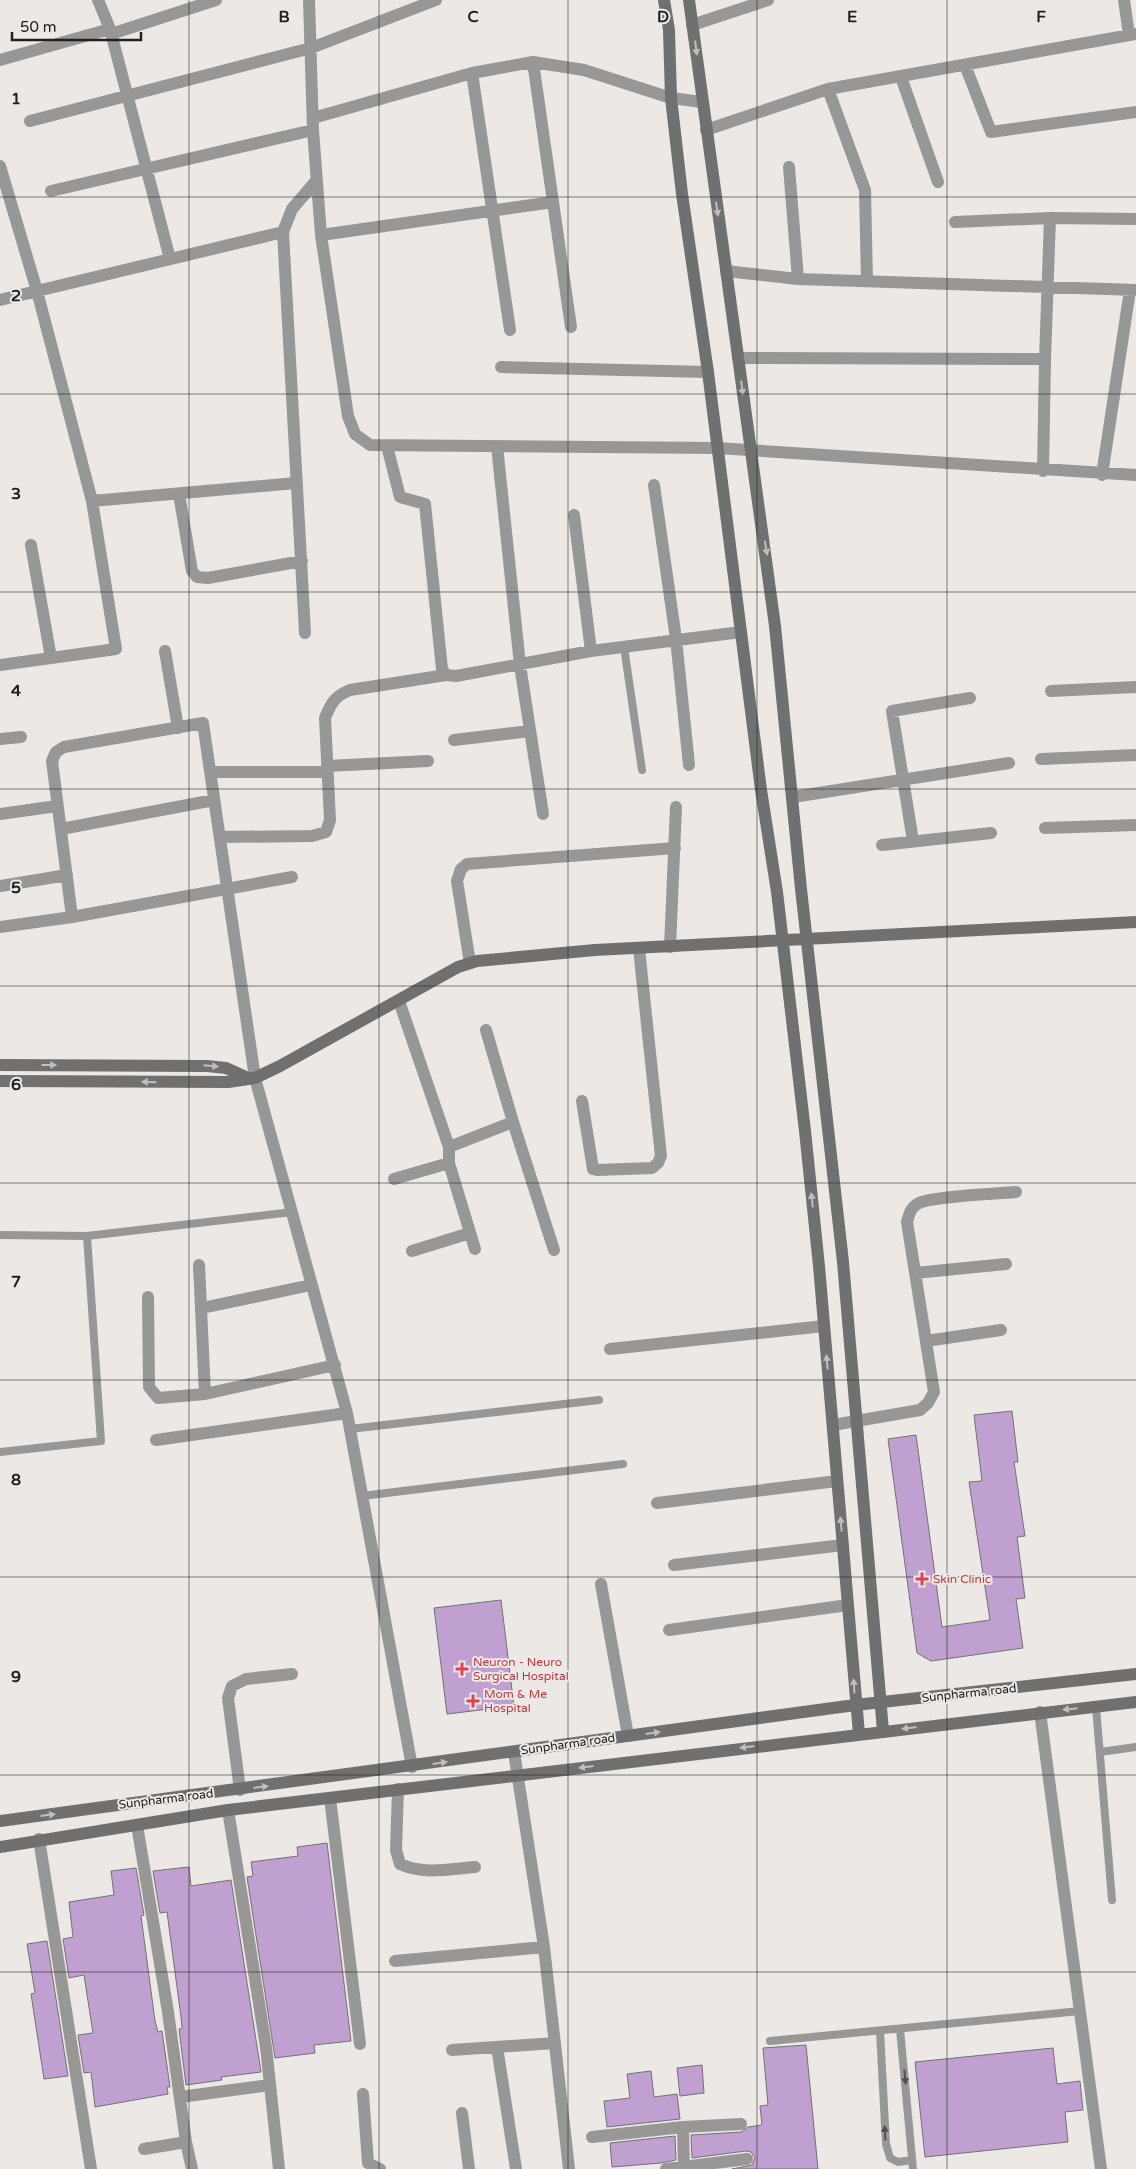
<svg xmlns="http://www.w3.org/2000/svg" width="1136" height="2169" font-family="'Varela Round',sans-serif">
	<rect width="100%" height="100%" fill="#ebe8e5"/>
	<path fill="#bfa0d0" stroke="#737174" d="M1012,1411L1018,1462H1014L1025,1536L1017,1537L1025,1598L1016,1599L1023,1648L931,1661L917,1653L888,1439L916,1435L942,1627L990,1620L969,1482L982,1481L974,1415Z
		M501,1600L514,1706L447,1714L434,1608Z
		M327,1843L351,2041L314,2045L315,2053L275,2058L247,1877L253,1876L251,1862L298,1856L297,1847Z
		M189,1867L191,1886L231,1880L261,2072L221,2077L222,2080L186,2085L179,2029L182,2028L181,2017L167,1912L160,1913L153,1871Z
		M136,1868L144,1915L141,1916L155,2021L158,2032L162,2031L170,2087H167L168,2094L95,2107L91,2072L84,2073L78,2035L93,2033L84,1975L69,1978L63,1939L73,1937L69,1902L114,1895L111,1871Z
		M47,1941L68,2076L44,2079L31,1994L35,1993L27,1944Z
		M806,2045L818,2169H732L752,2165L755,2158L751,2152L746,2151L692,2158L691,2135L741,2132L748,2127L762,2125L760,2106L768,2105L763,2048Z
		M1053,2048L1057,2084L1080,2081L1083,2110L1065,2112L1068,2142L925,2157L915,2062Z
		M702,2065L704,2093L680,2096L677,2068Z
		M651,2071L654,2097L677,2094L680,2119L607,2127L604,2101L630,2098L627,2074Z
		M675,2136L676,2160L661,2163L612,2167L610,2143Z"/>
	<g fill="none" stroke-linecap="round" stroke-linejoin="round">
		<path stroke="#999796" stroke-width="8" d="M624,647L642,770
			M0,1235L87,1236L292,1212
			M350,1429L599,1400
			M0,1452L101,1441L87,1236
			M362,1496L623,1464
			M1096,1707L1112,1900
			M1100,1752L1136,1747
			M900,2029L913,2169
			M880,2031L886,2144L890,2158L898,2162L912,2160
			M770,2041L1080,2011"/>
		<path stroke="#999796" stroke-width="12" d="M98,0L110,29
			M309,0L313,130L321,235L348,416L355,434L370,445L717,448L1136,475
			M1124,0L1129,35
			M692,25L768,0
			M111,34L216,0
			M0,60L110,29L170,259
			M965,65L991,132L1136,112
			M472,73L510,330
			M901,77L938,182
			M828,89L865,190L867,281
			M313,118L472,73L533,62L584,70L671,98L702,102
			M30,121L311,48L436,0
			M706,130L828,89L1136,34
			M0,166L37,291L92,501L296,483
			M789,167L798,279
			M51,191L313,130
			M553,202L571,327
			M955,222L1050,218
			M321,235L553,202L533,62
			M726,271L798,279L1136,290
			M0,300L283,232
			M738,358L1045,359L1050,218L1136,219
			M501,367L708,372
			M387,446L400,497L425,504L442,669L446,675L456,676L591,651L741,632
			M497,446L520,665L543,814
			M1043,471L1045,359
			M1102,475L1130,290
			M654,485L676,639L689,765
			M179,494L192,571L197,577L208,578L302,561
			M574,515L591,651
			M31,545L51,658
			M305,633L283,232L292,209L316,181
			M165,651L178,728
			M0,665L116,649L92,501
			M1051,691L1136,687
			M0,739L21,737
			M454,740L530,731
			M1041,759L1136,755
			M327,766L428,761
			M210,772H327
			M793,797L1009,763
			M0,814L57,806
			M1045,828L1136,825
			M61,829L214,800
			M220,837L312,836L326,832L330,820L325,718C331,703 335,696 350,690L446,675
			M913,841L892,711L970,698
			M882,845L991,833
			M0,886L67,875
			M72,917L52,761L56,752L64,747L203,723L255,1078L347,1413L412,1767
			M0,927L72,917L292,877
			M670,947L676,807
			M470,963L457,881L461,869L467,864L675,848
			M399,1001L449,1147
			M582,1101L593,1169L597,1170L652,1168L658,1163L661,1156L639,949
			M513,1122L554,1250
			M394,1179L449,1163
			M475,1249L449,1163V1147L513,1122L486,1030
			M412,1251L470,1233
			M199,1265L205,1394
			M915,1273L1006,1264
			M148,1297L149,1387L158,1398L205,1394L335,1365
			M202,1308L311,1285
			M926,1341L1001,1330
			M610,1349L824,1326
			M833,1425L920,1410L928,1403L934,1392L907,1222C909,1214 911,1207 919,1203C935,1196 995,1194 1016,1192
			M156,1440L347,1413
			M657,1503L837,1481
			M674,1565L843,1545
			M601,1584L628,1736
			M669,1630L848,1605
			M1040,1712L1101,2169
			M514,1752L544,1947L569,2169
			M398,1789L396,1850L400,1864C424,1875 449,1869 475,1867
			M240,1790L228,1698L232,1686L246,1679L292,1674
			M330,1798L360,2044
			M228,1810L266,2047L279,2169
			M137,1825L168,2012L186,2142L192,2169
			M39,1839L91,2169
			M395,1961L544,1947
			M497,2047L516,2169
			M452,2050L555,2043
			M363,2094L368,2163L380,2169
			M180,2097L270,2085
			M462,2113L469,2169
			M683,2127L684,2169
			M592,2137L683,2127L741,2124
			M144,2149L186,2142
			M666,2169L747,2159"/>
		<path stroke="#72706f" stroke-width="12" d="M664,0L669,30L671,98L682,194L708,372L761,790L777,892L805,1131L819,1266L859,1734
			M689,0L775,626L801,889L843,1262L883,1731
			M0,1065L207,1066L226,1068L250,1079
			M0,1081L228,1082L255,1078L280,1066L458,967L477,961L595,950L1136,922
			M0,1821L855,1705L1136,1674
			M0,1847L228,1810L1136,1702"/>
	</g>
	<defs><path id="oneway-solid" d="M-6-.8H1V-3.2L6.5 0L1 3.2V.8H-6Z" transform="scale(1.25)"/></defs>
	<g fill="#c1bebc">
		<use href="#oneway-solid" transform="translate(696 48) rotate(83)"/>
		<use href="#oneway-solid" transform="translate(717 209) rotate(82)"/>
		<use href="#oneway-solid" transform="translate(742 388) rotate(83)"/>
		<use href="#oneway-solid" transform="translate(766 548) rotate(81)"/>
		<use href="#oneway-solid" transform="translate(49 1065)"/>
		<use href="#oneway-solid" transform="translate(211 1066) rotate(5)"/>
		<use href="#oneway-solid" transform="translate(149 1082) rotate(-179)"/>
		<use href="#oneway-solid" transform="translate(812 1200) rotate(-96)"/>
		<use href="#oneway-solid" transform="translate(827 1362) rotate(-95)"/>
		<use href="#oneway-solid" transform="translate(841 1524) rotate(-95)"/>
		<use href="#oneway-solid" transform="translate(854 1686) rotate(-93)"/>
		<use href="#oneway-solid" transform="translate(1070 1709) rotate(174)"/>
		<use href="#oneway-solid" transform="translate(909 1728) rotate(173)"/>
		<use href="#oneway-solid" transform="translate(653 1733) rotate(-8)"/>
		<use href="#oneway-solid" transform="translate(747 1747) rotate(173)"/>
		<use href="#oneway-solid" transform="translate(440 1763) rotate(-8)"/>
		<use href="#oneway-solid" transform="translate(586 1767) rotate(173)"/>
		<use href="#oneway-solid" transform="translate(261 1787) rotate(-7)"/>
		<use href="#oneway-solid" transform="translate(48 1815) rotate(-7)"/>
	</g>
	<g fill="#51504f">
		<use href="#oneway-solid" transform="translate(905 2077) rotate(85)"/>
		<use href="#oneway-solid" transform="translate(885 2133) rotate(-93)"/>
	</g>
	<path fill="none" stroke="#21201f" stroke-width="1" stroke-opacity="0.55" d="M189,0V2169M379,0V2169M568,0V2169M757,0V2169M947,0V2169M0,197H1136M0,394H1136M0,592H1136M0,789H1136M0,986H1136M0,1183H1136M0,1380H1136M0,1577H1136M0,1775H1136M0,1972H1136"/>
	<g fill="#e0444e" stroke="#ebe8e5" stroke-width="2">
		<path d="M919.5 1571.5h5v5h5v5h-5v5h-5v-5h-5v-5h5z"/>
		<path d="M459.5 1661.5h5v5h5v5h-5v5h-5v-5h-5v-5h5z"/>
		<path d="M470.5 1693.5h5v5h5v5h-5v5h-5v-5h-5v-5h5z"/>
	</g>
	<g text-anchor="middle" dominant-baseline="central" stroke-width="4" stroke-linejoin="round" paint-order="stroke">
		<g font-size="12" fill="#be3a42" stroke="#ebe8e5" text-anchor="start">
			<text x="933" y="1579">Skin Clinic</text>
			<text x="473" y="1662">Neuron - Neuro<tspan x="473" dy="14">Surgical Hospital</tspan></text>
			<text x="484" y="1694">Mom &amp; Me<tspan x="484" dy="14">Hospital</tspan></text>
		</g>
		<g font-size="12" fill="#21201f" stroke="#ebe8e5">
			<text transform="translate(969 1693) rotate(-6)">Sunpharma road</text>
			<text transform="translate(568 1744) rotate(-8)">Sunpharma road</text>
			<text transform="translate(166 1799) rotate(-7)">Sunpharma road</text>
		</g>
	</g>
	<g font-size="16" text-anchor="middle" font-weight="bold" fill="#21201f" stroke="#ebe8e5" stroke-width="4" stroke-linejoin="round" paint-order="stroke">
		<text x="284" y="22">B</text>
		<text x="473" y="22">C</text>
		<text x="663" y="22">D</text>
		<text x="852" y="22">E</text>
		<text x="1041" y="22">F</text>
		<text x="16" y="104">1</text>
		<text x="16" y="301">2</text>
		<text x="16" y="499">3</text>
		<text x="16" y="696">4</text>
		<text x="16" y="893">5</text>
		<text x="16" y="1090">6</text>
		<text x="16" y="1287">7</text>
		<text x="16" y="1485">8</text>
		<text x="16" y="1682">9</text>
	</g>
	<path d="M12 32v8h129v-8" fill="none" stroke="#21201f" stroke-width="2.5"/>
	<text x="20" y="32" font-size="15" fill="#21201f" stroke="#ebe8e5" stroke-width="4" paint-order="stroke">50 m</text>
</svg>
